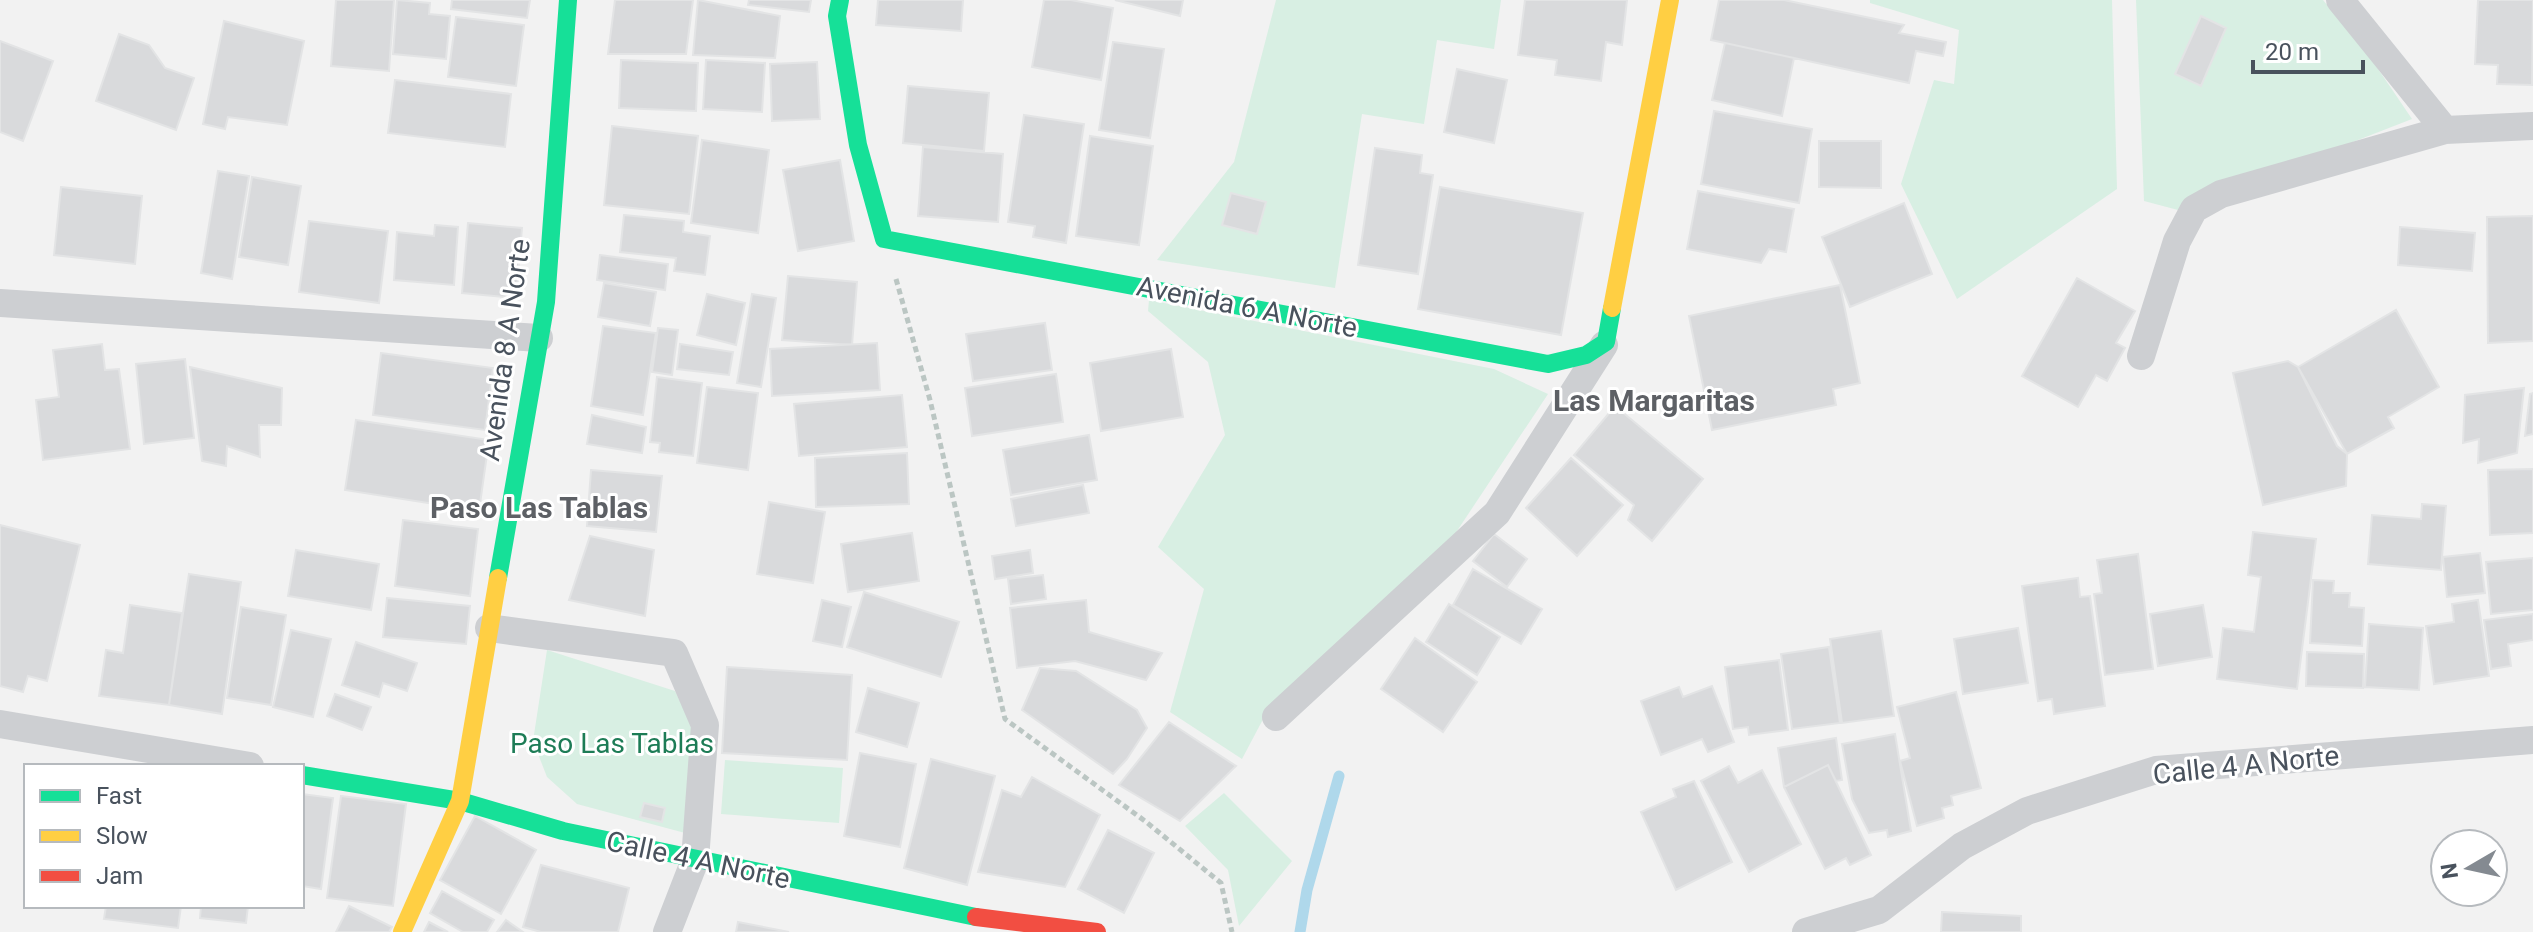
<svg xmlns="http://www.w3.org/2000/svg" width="2533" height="932" font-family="Roboto,sans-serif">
	<rect width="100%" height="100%" fill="#f2f2f2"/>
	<path fill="#d8efe3" d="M1276,0H1501L1494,49L1437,40L1424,124L1362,114L1335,288L1157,260L1234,162Z
		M1870,0H2112L2117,189L1957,299L1901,184L1934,80L1954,84L1959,30L1870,3Z
		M2136,0H2323L2372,60L2412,119L2178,210L2144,201Z
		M1149,300L1494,369L1548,394L1455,534L1270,706L1242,759L1170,712L1204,589L1158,547L1225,435L1208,362L1148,311Z
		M547,650L675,691L699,740L685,833L577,804L547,777L533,741Z
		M725,760L843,768L839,823L721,814Z
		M1224,793L1292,861L1239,926L1228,870L1185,826Z"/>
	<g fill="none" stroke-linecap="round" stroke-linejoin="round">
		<path stroke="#afd8eb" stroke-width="11" d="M1300,932L1307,890L1339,776"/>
	</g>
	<path fill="#d9dadc" stroke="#e3e4e5" stroke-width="2" d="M336,0H394L389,71L331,66Z
		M397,0L430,3L429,14L450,16L446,59L393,54Z
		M452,0H530L527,18L451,9Z
		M615,0H693L686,54H608Z
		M698,0L780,16L775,58L693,55Z
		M749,0H811L809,12L748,5Z
		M878,0H963L961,31L876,25Z
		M1044,0H1071L1113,8L1101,80L1032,67Z
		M1115,0H1183L1180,16Z
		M1525,0H1627L1622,45L1606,42L1601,81L1555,75L1557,60L1518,55Z
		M1719,0H1784L1904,25L1899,33L1946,42L1943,56L1916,51L1909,83L1711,40Z
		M2478,0H2533L2532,85L2497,84L2498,65L2475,64Z
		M2201,16L2226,28L2201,86L2175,74Z
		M456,17L524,25L516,86L448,77Z
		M224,21L304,41L287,125L228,117L225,129L203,124Z
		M119,34L149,45L165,68L194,78L176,130L96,101Z
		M0,41L53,61L23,141L0,132Z
		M1113,42L1164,49L1150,138L1099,130Z
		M1725,43L1794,58L1782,116L1712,100Z
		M621,60L698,63L696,111L619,108Z
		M706,60L765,63L762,112L703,109Z
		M817,62L820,119L772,121L770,64Z
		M1457,69L1507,80L1494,143L1444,132Z
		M395,80L511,94L505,147L388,133Z
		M908,86L989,93L984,151L903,143Z
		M1714,111L1812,129L1799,203L1701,184Z
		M1024,115L1084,124L1066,243L1033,237L1035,226L1008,222Z
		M612,126L698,136L689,214L604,205Z
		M1090,136L1153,146L1139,245L1076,236Z
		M702,140L769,150L758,233L691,223Z
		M1819,141H1881V188L1819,187Z
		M923,147L1003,154L998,222L918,216Z
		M1375,148L1422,155L1420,173L1433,175L1418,274L1358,265Z
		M840,160L854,241L798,251L783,170Z
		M218,171L249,176L232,279L201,273Z
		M252,177L301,186L288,265L239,257Z
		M61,187L142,196L135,264L54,255Z
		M1440,187L1583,213L1561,335L1418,309Z
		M1698,191L1794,209L1786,252L1769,249L1761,263L1687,249Z
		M1231,193L1266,202L1257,234L1222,225Z
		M1904,203L1932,274L1850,307L1822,237Z
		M624,215L684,221L683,232L710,236L705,275L674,271L676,258L620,252Z
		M2533,216V341L2488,343L2487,217Z
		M309,221L388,231L379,303L299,292Z
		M468,223L522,228L516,298L462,293Z
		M435,225L458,227L454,285L394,280L397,232L434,236Z
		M2400,227L2475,233L2472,271L2398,265Z
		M600,255L668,264L665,290L597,280Z
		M788,276L857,282L852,345L782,340Z
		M2077,278L2135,311L2116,343L2125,348L2107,381L2096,375L2078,407L2022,376Z
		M604,283L656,292L650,326L598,317Z
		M1840,285L1860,383L1833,389L1836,405L1712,430L1689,316Z
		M707,294L745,303L736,345L697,335Z
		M752,294L776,298L761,387L737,383Z
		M2396,310L2439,387L2388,417L2394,428L2347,454L2298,367Z
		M1045,323L1052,370L973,381L966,334Z
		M603,326L656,333L643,415L591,406Z
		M658,328L678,330L672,375L652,372Z
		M877,343L880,390L772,396L770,349Z
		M102,344L105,370L119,369L130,449L43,460L36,400L59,397L53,350Z
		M680,344L733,352L729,375L677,369Z
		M1171,349L1183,417L1101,431L1090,363Z
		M381,353L493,368L485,430L373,415Z
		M185,359L194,438L144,444L136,364Z
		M2288,361L2298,367L2337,446L2347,454L2346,486L2263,505L2233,373Z
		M190,367L282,388L281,425H259L260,457L227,446L226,466L202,461Z
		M1056,374L1063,422L972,436L965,388Z
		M657,377L702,383L693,456L659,452L660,443L650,442Z
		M707,387L758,393L748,470L697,463Z
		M2524,388L2517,453L2478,463L2479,439L2463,443L2465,395Z
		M2533,393V434L2525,436L2530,394Z
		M902,395L907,447L799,456L794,404Z
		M1615,406L1703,479L1652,541L1628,520L1634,505L1574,455Z
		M592,415L646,427L642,453L587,444Z
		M356,420L489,440L479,511L345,490Z
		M1089,435L1097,480L1011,495L1003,450Z
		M907,453L909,504L816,507L815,458Z
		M1571,458L1623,505L1577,556L1526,508Z
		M2533,469V533L2490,535L2488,470Z
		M591,470L662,476L656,532L587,526Z
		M1083,485L1089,513L1016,526L1011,499Z
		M769,502L825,512L813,583L757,574Z
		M2422,504L2446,506L2441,570L2368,564L2372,515L2421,519Z
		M403,520L478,529L470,596L395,586Z
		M0,525L80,545L47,681L28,676L23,692L0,686Z
		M2253,532L2316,539L2297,689L2217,679L2223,628L2254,632L2261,577L2248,575Z
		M912,533L919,581L848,592L841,544Z
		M1494,534L1527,559L1507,587L1473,561Z
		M590,536L654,550L645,616L569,600Z
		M296,550L379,564L371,610L288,596Z
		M1030,550L1033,573L995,579L992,556Z
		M2480,553L2485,593L2447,597L2443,557Z
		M2138,554L2153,669L2105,675L2094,594L2102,593L2097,560Z
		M2533,558V610L2491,614L2486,562Z
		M1473,569L1542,609L1521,644L1453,605Z
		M189,574L241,582L222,714L169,705Z
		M1043,575L1046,599L1011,604L1008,579Z
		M2078,578L2080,597L2090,596L2105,706L2054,714L2052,699L2038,701L2022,586Z
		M2313,580L2334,581L2333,593H2350L2349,607L2364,608L2362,646L2310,643Z
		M864,592L959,622L941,677L847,647Z
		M387,598L470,606L466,644L383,637Z
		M822,600L851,607L842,647L813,641Z
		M1086,600L1089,632L1162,653L1146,680L1075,661L1017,668L1010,608Z
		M2478,600L2489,676L2434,684L2426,626L2454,622L2452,604Z
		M1449,604L1500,637L1477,675L1426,642Z
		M130,605L182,613L169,705L99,696L106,650L123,653Z
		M2203,605L2212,657L2158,666L2150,614Z
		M241,607L286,615L271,705L227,698Z
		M2533,614V640L2508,644L2511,666L2491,669L2484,620Z
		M2369,624L2423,628L2419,690L2365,687Z
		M2018,628L2028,683L1963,694L1954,639Z
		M291,630L331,639L313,717L273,707Z
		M1881,631L1894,716L1842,723L1830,639Z
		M1415,638L1477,682L1443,732L1381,689Z
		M356,642L417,663L407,691L383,683L379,697L342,685Z
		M1829,647L1840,723L1792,729L1781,654Z
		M2307,652L2364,654L2363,688L2306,686Z
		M1779,660L1788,730L1749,735L1748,727L1733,729L1725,667Z
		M727,667L852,675L847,760L722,753Z
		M1040,668L1076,671L1137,710L1147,728L1127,759L1113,774L1022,710Z
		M1712,686L1734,742L1708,752L1702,739L1661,755L1641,701L1679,687L1683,697Z
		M868,688L919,703L907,747L856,732Z
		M1956,692L1981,788L1951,796L1953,805L1942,808L1944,818L1917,826L1900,761L1910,758L1897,707Z
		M335,694L371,707L362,730L327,716Z
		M1169,722L1236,766L1180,821L1119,785Z
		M1895,734L1911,831L1888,837L1887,830L1869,833L1852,799L1842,744Z
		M1836,738L1842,780L1836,781L1828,765L1784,787L1778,748Z
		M860,753L916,764L900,847L844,836Z
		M931,759L995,776L967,885L904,868Z
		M1828,765L1871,855L1850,865L1846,858L1825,869L1784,787Z
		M1729,766L1738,783L1762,770L1801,844L1749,872L1701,781Z
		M1032,777L1100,815L1065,887L978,872L1002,790L1021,797Z
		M1694,781L1732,862L1676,890L1641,812L1676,797L1673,789Z
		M302,794L333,798L321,889L302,886Z
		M341,796L406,804L393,906L327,898Z
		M644,803L665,808L662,822L640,817Z
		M475,816L536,850L501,914L440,880Z
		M1108,830L1154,853L1124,913L1078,889Z
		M541,865L629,888L618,932H541L523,927Z
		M442,891L494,920L487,932H463L430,913Z
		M106,906H181L178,928L104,919Z
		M201,906H248L246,923L200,918Z
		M349,906L392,927L389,932H336Z
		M1942,912L2021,916V932H1941Z
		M506,920L523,932H497Z
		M429,922L448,932H424Z
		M738,922L789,932H736Z"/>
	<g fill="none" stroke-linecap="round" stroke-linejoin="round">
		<path stroke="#bbc6c3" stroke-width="5" stroke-dasharray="6 4" stroke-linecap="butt" d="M896,279L930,400L1005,719L1145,821L1221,883L1232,932"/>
		<path stroke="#cdcfd2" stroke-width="28" d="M2340,0L2445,130L2533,126
			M0,303L539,338
			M2141,356L2177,241L2194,209L2221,194L2445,130
			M489,628L674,653L705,725L695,860L667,932
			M1276,717L1497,513L1604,345
			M0,724L250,766
			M1806,932L1879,910L1962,846L2027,811L2156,770L2533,740"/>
		<path stroke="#16e098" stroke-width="18" d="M840,0L837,16L858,145L884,239L1548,364L1586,355L1606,342L1612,308
			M498,578L546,302L568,0
			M302,775L460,801L563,831L976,917"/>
		<path stroke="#ffcf43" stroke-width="18" d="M1612,308L1670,0
			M402,932L460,801L498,578"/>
		<path stroke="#f24e42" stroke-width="18" d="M976,917L1097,932"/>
	</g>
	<g text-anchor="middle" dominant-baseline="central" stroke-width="6" stroke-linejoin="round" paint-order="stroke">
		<g font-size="28" fill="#49525d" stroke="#fff">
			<text transform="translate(1247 307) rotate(11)">Avenida 6 A Norte</text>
			<text transform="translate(505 350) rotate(-82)">Avenida 8 A Norte</text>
			<text transform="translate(2246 765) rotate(-6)">Calle 4 A Norte</text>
			<text transform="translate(698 860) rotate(12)">Calle 4 A Norte</text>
		</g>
		<g font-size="28" fill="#1d7c56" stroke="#fff">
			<text x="612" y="743">Paso Las Tablas</text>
		</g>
		<g font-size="30" font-weight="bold" fill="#5d6065" stroke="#fff">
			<text x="1654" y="400">Las Margaritas</text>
			<text x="539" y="507">Paso Las Tablas</text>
		</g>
	</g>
	<rect x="24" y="764" width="280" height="144" fill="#ffffff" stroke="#b6babe" stroke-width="2"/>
	<rect x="40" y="790" width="40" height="12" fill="#16e098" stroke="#b6babe" stroke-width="2"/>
	<text x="96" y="804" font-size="24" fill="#49525d">Fast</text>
	<rect x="40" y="830" width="40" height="12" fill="#ffcf43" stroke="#b6babe" stroke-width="2"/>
	<text x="96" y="844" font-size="24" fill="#49525d">Slow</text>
	<rect x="40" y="870" width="40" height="12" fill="#f24e42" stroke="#b6babe" stroke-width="2"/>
	<text x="96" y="884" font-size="24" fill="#49525d">Jam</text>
	<g transform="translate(2469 868) rotate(261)"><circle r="38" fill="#ffffff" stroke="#b6babe" stroke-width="2"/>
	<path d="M0-6L14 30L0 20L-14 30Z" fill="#848a91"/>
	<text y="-12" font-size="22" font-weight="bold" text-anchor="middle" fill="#49525d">N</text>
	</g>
	<path d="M2253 60v12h110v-12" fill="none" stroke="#49525d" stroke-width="4"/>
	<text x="2265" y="60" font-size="24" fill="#49525d" stroke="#ffffff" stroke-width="6" paint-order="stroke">20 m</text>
</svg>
